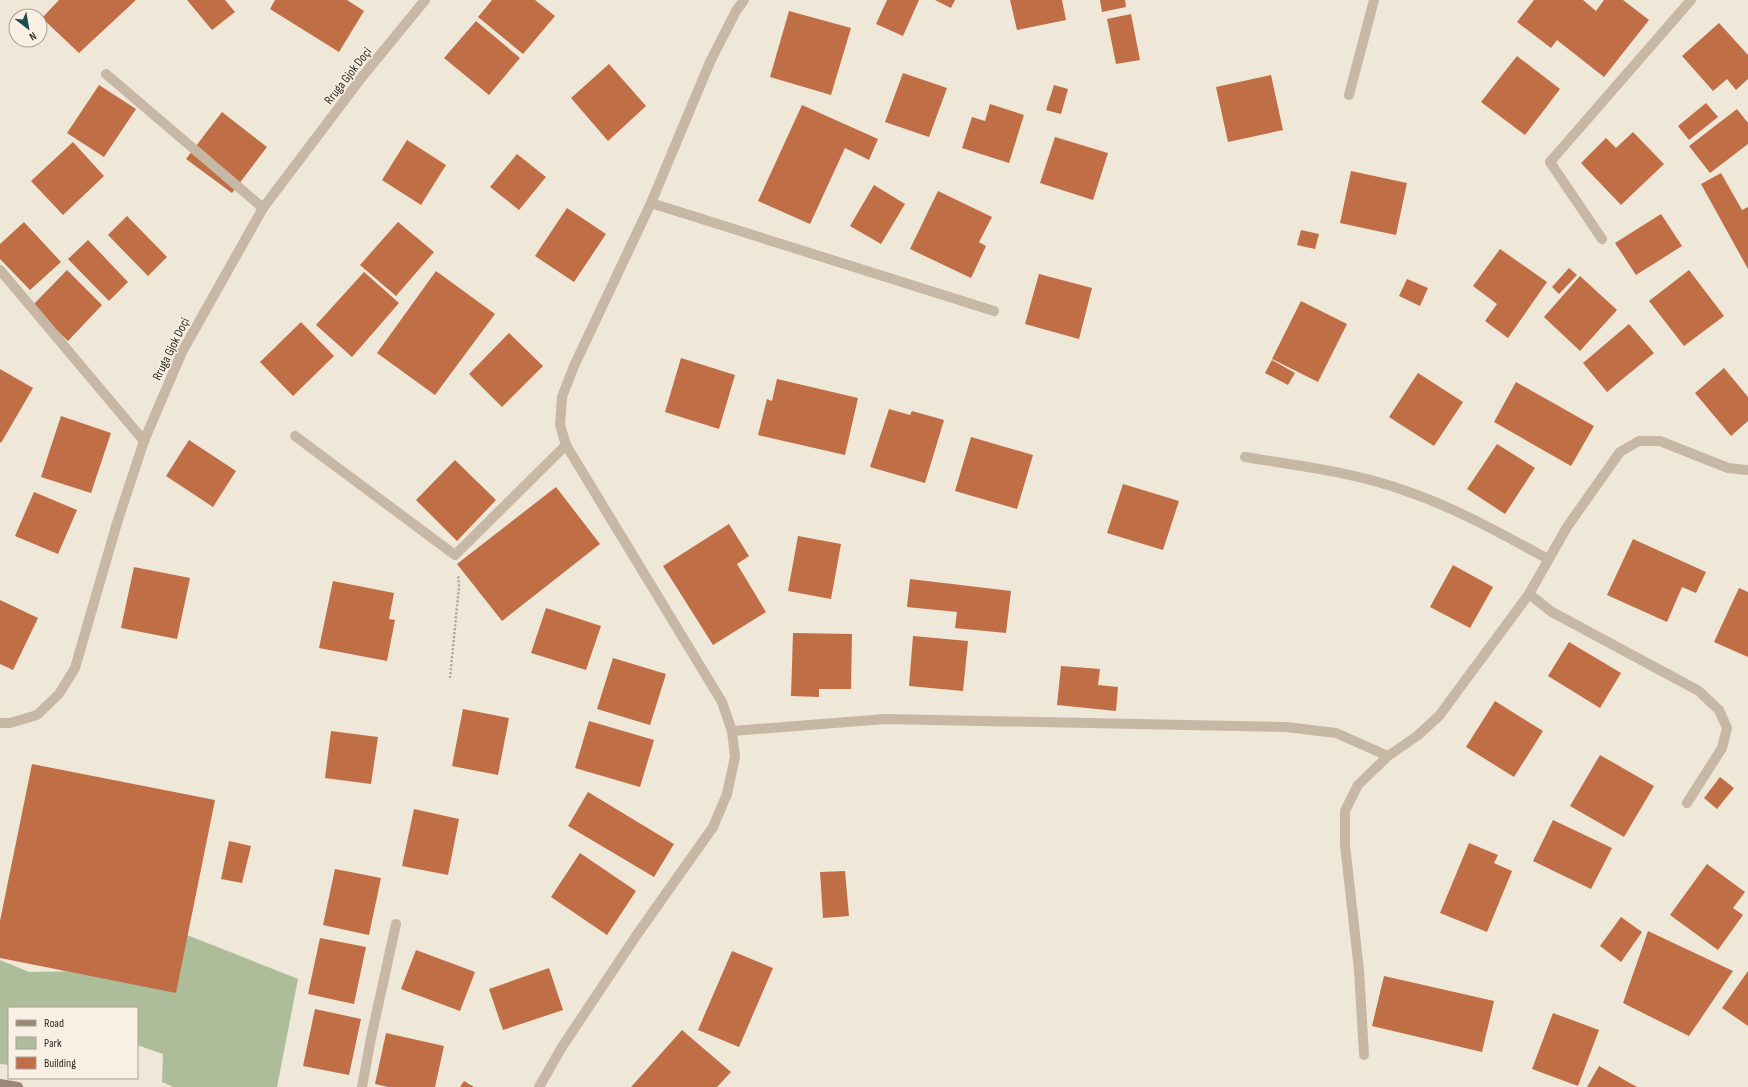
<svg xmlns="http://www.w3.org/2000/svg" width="1748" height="1087" font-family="'Sofia Sans Condensed',sans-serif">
	<rect width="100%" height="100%" fill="#efe7d8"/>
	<path fill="#aebd99" d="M182,933L298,979L277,1087H173L162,1082L163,1054L137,1045V1008H9V1065L0,1064V960L29,972L153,970Z"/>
	<path fill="#c06e46" d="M59,0H136L79,53L42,18Z
		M187,0H225L235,12L212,30Z
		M275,0H347L364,11L339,52L270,9Z
		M492,0H535L555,16L523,54L478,17Z
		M887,0H919L903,36L876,24Z
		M935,0H955L951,8Z
		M1010,0H1062L1066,20L1017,30Z
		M1100,0H1125L1126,7L1102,12Z
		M1534,0H1583L1596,11L1604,0H1623L1649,20L1604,77L1557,40L1551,48L1517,22Z
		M789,11L851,28L831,95L770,77Z
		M1131,14L1140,60L1116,64L1107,19Z
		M476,21L520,58L489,95L444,58Z
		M1719,23L1748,55V79L1736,90L1727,79L1713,91L1682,56Z
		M1517,56L1560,89L1525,135L1481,102Z
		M609,64L646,106L608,141L571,98Z
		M903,73L947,88L929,137L885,122Z
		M1271,75L1283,130L1228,142L1216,87Z
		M99,85L136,109L104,157L67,133Z
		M1054,85L1068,89L1061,114L1046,110Z
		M1706,103L1718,117L1689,140L1678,126Z
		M990,104L1024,115L1009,163L962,148L972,117L985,121Z
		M802,105L878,139L869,160L845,148L810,224L758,201Z
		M1737,109L1748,123V144L1710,173L1689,146Z
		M222,112L267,147L232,193L186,159Z
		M1633,132L1664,164L1621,205L1581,163L1606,138L1616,148Z
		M1055,137L1108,153L1093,200L1040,183Z
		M407,140L446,165L421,205L382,180Z
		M73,142L104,176L63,215L31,181Z
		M517,154L546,177L519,210L490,187Z
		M1351,171L1407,183L1396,235L1340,223Z
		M1721,173L1742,210L1748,207V269L1701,184Z
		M874,185L905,204L881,244L850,226Z
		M938,191L992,217L979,242L986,246L971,278L910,249Z
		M567,208L606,234L574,282L535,256Z
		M1661,214L1682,246L1636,275L1615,243Z
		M127,216L167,257L148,276L108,235Z
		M24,222L61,262L30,290L0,259V244Z
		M398,222L434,252L396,296L360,265Z
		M1301,230L1319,234L1315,249L1297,245Z
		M88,240L128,282L109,301L68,259Z
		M1500,249L1547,282L1508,338L1485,321L1497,304L1473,286Z
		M1569,268L1577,275L1559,294L1552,287Z
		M67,270L102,305L68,341L32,306Z
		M1689,270L1724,316L1684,346L1649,301Z
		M436,271L495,314L435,395L377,353Z
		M364,272L399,303L352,357L316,325Z
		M1039,274L1092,288L1079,339L1025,324Z
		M1580,276L1617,310L1580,351L1544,317Z
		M1407,279L1428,288L1420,306L1399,296Z
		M1301,301L1347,324L1318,382L1272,359Z
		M301,322L334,356L293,396L260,362Z
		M1629,324L1654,353L1607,392L1583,363Z
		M509,333L543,366L502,407L469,374Z
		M681,358L735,375L719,429L665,412Z
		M1272,360L1295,373L1288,385L1265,373Z
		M1724,368L1748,397V421L1731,436L1695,393Z
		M0,369L33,388L1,443L0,442Z
		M1418,373L1463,402L1434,446L1389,417Z
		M777,379L858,398L845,455L758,435L767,399L772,401Z
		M1516,382L1594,426L1571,466L1494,422Z
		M889,409L910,415L912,411L944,420L925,483L870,467Z
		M61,416L111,433L91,493L41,477Z
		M971,437L1033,455L1017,509L955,491Z
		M189,440L236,471L213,507L166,476Z
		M1497,444L1535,468L1505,514L1467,489Z
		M455,460L496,500L457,541L416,500Z
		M1123,484L1179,501L1163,550L1107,533Z
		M556,487L600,544L502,621L457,564Z
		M34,492L77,510L58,554L15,536Z
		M729,524L749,556L737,564L766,612L713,645L663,566Z
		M798,536L841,544L831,599L788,591Z
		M1633,539L1706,572L1696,593L1682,587L1667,622L1607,595Z
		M1453,565L1493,587L1470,628L1430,607Z
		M134,567L190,578L177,639L121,628Z
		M910,579L1011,591L1006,633L955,628L957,612L907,607Z
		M333,581L394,593L389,619L395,620L387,661L319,648Z
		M1739,588L1748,592V657L1714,642Z
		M0,600L38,618L13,670L0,664Z
		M546,608L601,626L586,670L531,653Z
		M793,633L852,634L851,689H819V697L791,696Z
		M913,636L968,641L963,691L909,686Z
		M1569,642L1621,673L1600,708L1548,676Z
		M613,658L666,674L650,725L597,709Z
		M1061,666L1100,669L1098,685L1118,687L1116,711L1057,705Z
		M1495,701L1543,731L1514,777L1466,747Z
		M463,709L509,718L498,775L452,766Z
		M589,721L654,740L640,787L575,768Z
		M331,731L378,737L371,784L325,778Z
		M1600,755L1654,786L1624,837L1570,806Z
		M32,764L215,800L176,993L0,958V921Z
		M1720,777L1734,788L1717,809L1704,798Z
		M588,792L674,844L654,877L568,826Z
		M414,809L459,819L448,875L402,866Z
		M1553,820L1612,848L1591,889L1533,861Z
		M229,841L251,846L242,883L221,879Z
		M1469,843L1498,855L1494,863L1512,871L1487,932L1440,913Z
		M580,853L636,891L607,935L551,897Z
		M1707,864L1745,892L1733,908L1743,915L1718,950L1670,915Z
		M335,869L381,878L369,935L323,925Z
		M845,871L849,916L823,918L820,872Z
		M1621,917L1642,932L1621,962L1600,946Z
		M1648,931L1733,971L1689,1036L1623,1003Z
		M320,938L366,947L354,1004L308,994Z
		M416,950L475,972L460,1011L401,989Z
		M732,951L773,968L739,1047L698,1030Z
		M549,968L563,1010L503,1030L489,989Z
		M1748,971V1026L1722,1008Z
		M1384,976L1494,1001L1482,1052L1372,1026Z
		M315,1009L361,1019L349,1075L303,1066Z
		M1553,1013L1599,1030L1578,1086L1532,1069Z
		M682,1030L731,1072L717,1087H631Z
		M386,1033L444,1046L435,1087H388L375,1084Z
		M1599,1066L1637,1087H1587Z
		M464,1081L474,1087H460Z"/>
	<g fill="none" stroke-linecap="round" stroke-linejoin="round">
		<path stroke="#b2a28f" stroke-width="2.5" stroke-dasharray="2 2" stroke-linecap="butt" d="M450,678L459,586L458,575"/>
		<path stroke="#c7b7a5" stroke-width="10" d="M106,74L263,208
			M1349,95L1374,0
			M1550,162L1602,239
			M0,270L144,441
			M295,436L455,555L566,445
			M1245,457C1299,466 1355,472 1406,491C1456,508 1502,534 1548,559
			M1529,594L1552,612L1699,691L1719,710L1727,728L1722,748L1687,803
			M1364,1055L1359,970L1345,845V811L1358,785L1388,756"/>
		<path stroke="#c7b7a5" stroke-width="10" d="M1550,162L1691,0
			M651,203L994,311
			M0,723H10L37,715L59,694L75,668L117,523L144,441L182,352L263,208L362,77L425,0
			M732,731L885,719L1286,727L1336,733L1388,756L1417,736L1439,716L1529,594L1567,527L1620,452L1639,441H1660L1728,468L1748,470
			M362,1087L371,1038L396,924
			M539,1087L562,1047L636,936L713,827L727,794L735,757L732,731L722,702L566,445L560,425L562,397L574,366L651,203L710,62L736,11L744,0"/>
		<path stroke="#9a8777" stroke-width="10" d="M0,1084L18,1087"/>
	</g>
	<g text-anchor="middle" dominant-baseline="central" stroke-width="3" stroke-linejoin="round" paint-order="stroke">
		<g font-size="13" fill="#332b26" stroke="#f8f0e4">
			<text transform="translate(348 76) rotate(-52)">Rruga Gjok Doçi</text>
			<text transform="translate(171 349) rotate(-64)">Rruga Gjok Doçi</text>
		</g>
	</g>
	<rect x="8" y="1007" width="130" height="72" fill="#f8f0e4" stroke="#a9a198"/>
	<rect x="16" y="1020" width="20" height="6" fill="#9a8777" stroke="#a9a198"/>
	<text x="44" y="1027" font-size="12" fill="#332b26">Road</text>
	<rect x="16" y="1037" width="20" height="12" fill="#aebd99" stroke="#a9a198"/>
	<text x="44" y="1047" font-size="12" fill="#332b26">Park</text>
	<rect x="16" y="1057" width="20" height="12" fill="#c06e46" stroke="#a9a198"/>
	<text x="44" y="1067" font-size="12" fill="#332b26">Building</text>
	<g transform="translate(28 28) rotate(149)"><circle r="19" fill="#f8f0e4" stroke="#a9a198"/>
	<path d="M0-3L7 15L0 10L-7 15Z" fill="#1e4a52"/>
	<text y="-6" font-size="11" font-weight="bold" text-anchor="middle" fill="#332b26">N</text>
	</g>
</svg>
